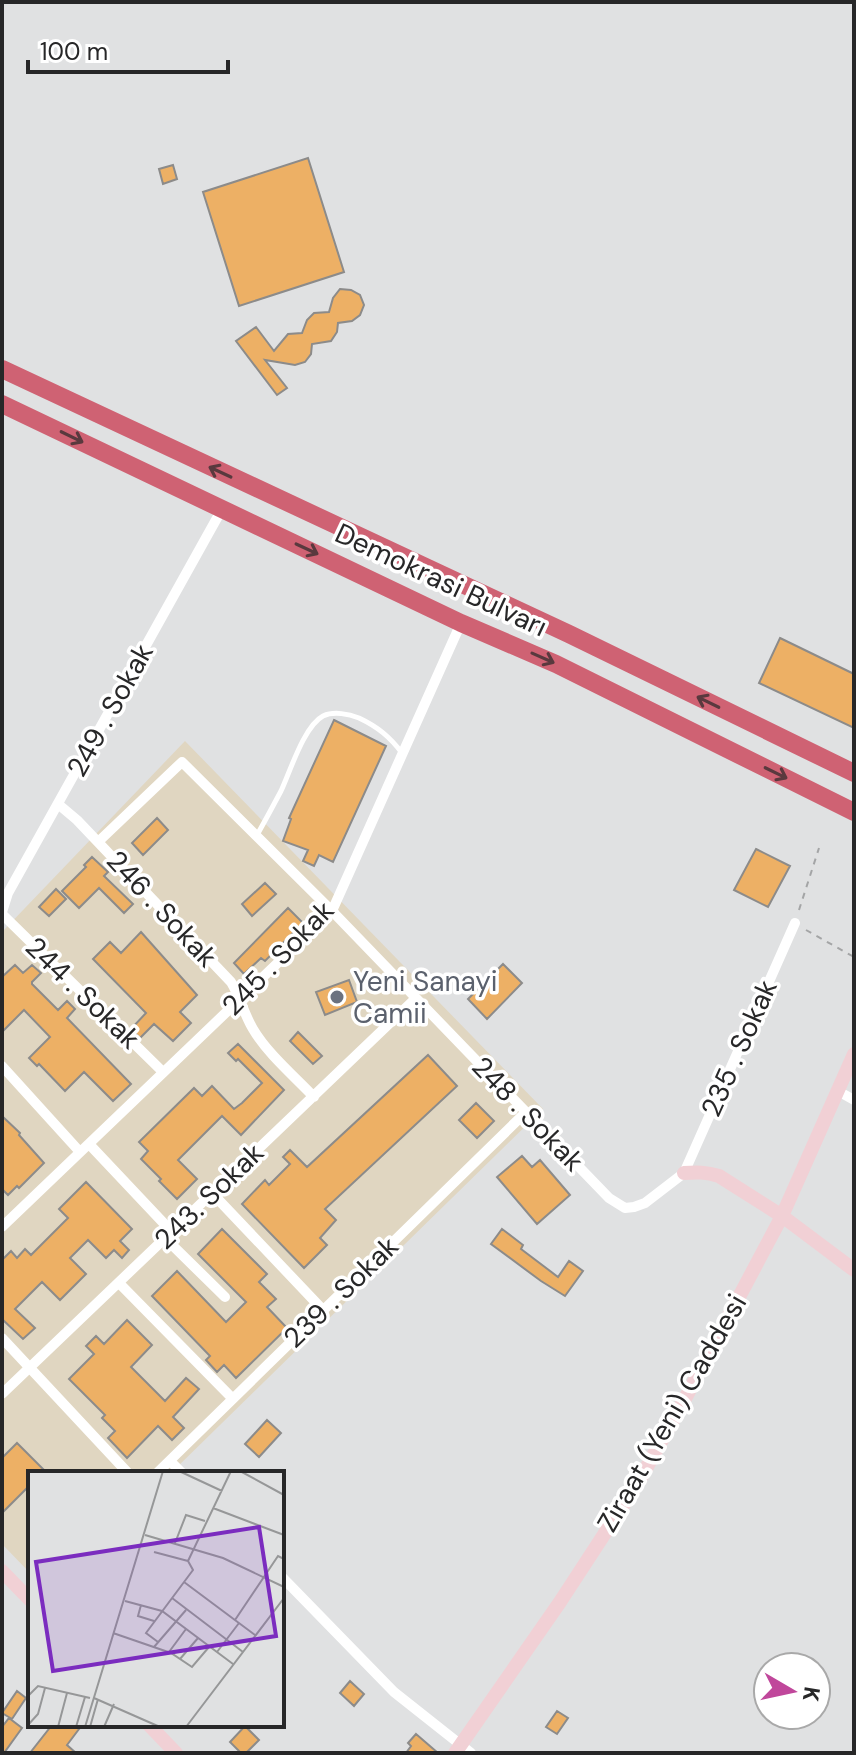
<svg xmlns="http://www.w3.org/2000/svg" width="856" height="1755" font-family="'DM Sans',sans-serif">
	<rect width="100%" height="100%" fill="#e0e1e2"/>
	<path fill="#e0d6c1" d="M185,741L543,1109L171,1473H30V1573L2,1544V932Z"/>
	<path fill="#edb065" stroke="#8c8b8a" stroke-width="2" d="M308,158L344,272L239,306L203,192Z
		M173,165L177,179L163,184L159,169Z
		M340,289L351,290L360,295L364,305L360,315L352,321L338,323L337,332L331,341L312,344L311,354L305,362L295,365L265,360L287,388L277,395L236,341L256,327L274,351L288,334L302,333L307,320L314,313L329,312L333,298Z
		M780,638L854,674V728L759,683Z
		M334,720L386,746L333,862L319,855L314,866L303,861L308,850L283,841L291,819L289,818Z
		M157,818L168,830L143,855L132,843Z
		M756,849L790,866L768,907L734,890Z
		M92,857L108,872L104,876L133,904L124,913L99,888L79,908L62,891L86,867L84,865Z
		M265,883L276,894L252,916L242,904Z
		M56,889L66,899L49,916L39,907Z
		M288,908L303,923L265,961L261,958L244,974L234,963Z
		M141,932L197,995L180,1012L191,1023L173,1041L154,1024L140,1038L131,1029L146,1013L93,959L110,942L121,953Z
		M503,964L522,983L487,1019L468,999Z
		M15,965L23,973L32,965L41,973L32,982V984L58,1010L67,1001L75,1009L67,1018L131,1084L113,1101L84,1072L65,1091L39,1064L37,1066L29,1058L50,1037L24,1010L2,1032V977Z
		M349,980L357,1002L325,1015L316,992Z
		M298,1032L322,1056L313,1064L290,1041Z
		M238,1044L284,1090L241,1135L222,1116L178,1160L197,1179L177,1199L159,1181L161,1179L141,1159L148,1151L139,1142L194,1088L202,1096L212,1086L234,1109L242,1103L262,1083L238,1059L236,1061L228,1053Z
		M428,1055L457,1086L325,1209L336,1220L320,1238L327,1245L304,1268L242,1204L265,1180L269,1185L290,1164L283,1157L290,1150L307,1167Z
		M476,1103L494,1121L477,1138L459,1120Z
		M2,1116L20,1133L19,1135L44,1163L19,1188L17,1186L8,1195L2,1189Z
		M522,1156L532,1167L540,1160L570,1195L537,1224L497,1177Z
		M86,1182L132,1229L120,1241L129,1250L122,1258L114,1250L106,1258L88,1240L70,1258L86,1274L60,1300L42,1282L15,1309L35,1328L23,1339L2,1319V1260L11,1251L17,1258L25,1249L31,1255L68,1218L59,1209Z
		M222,1229L267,1274L259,1282L276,1299L267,1307L287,1328L236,1378L224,1365L217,1372L206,1360L210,1356L152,1296L177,1271L226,1322L246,1302L198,1254Z
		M502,1229L523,1245L521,1249L558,1277L569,1261L583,1271L565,1296L541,1281L491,1244Z
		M127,1320L152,1345L131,1367L165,1401L186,1378L199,1389L173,1417L184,1428L172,1440L158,1426L127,1458L108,1438L115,1431L102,1418L105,1415L69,1379L94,1354L86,1346L96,1336L104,1344Z
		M267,1420L281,1433L259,1457L245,1444Z
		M17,1443L47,1473H30V1485L2,1513V1458Z
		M350,1681L364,1694L354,1706L340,1693Z
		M17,1691L26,1698L12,1719L2,1713Z
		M557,1711L568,1718L557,1734L546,1727Z
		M9,1718L22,1728L4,1753H2V1727Z
		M52,1725H82L67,1745L76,1753H30Z
		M245,1726L259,1740L246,1753H241L230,1742Z
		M416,1734L438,1753H406L411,1746L408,1743Z"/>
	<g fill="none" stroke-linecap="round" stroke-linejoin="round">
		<path stroke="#a4a5a6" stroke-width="2" stroke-dasharray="6 6" stroke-linecap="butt" d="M799,910L819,848
			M806,930L854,957"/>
		<path stroke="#fff" stroke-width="5" d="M257,835C265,821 273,806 281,791C290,772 304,726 323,716C334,711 349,714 359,718C378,727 390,737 402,753"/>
		<path stroke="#fff" stroke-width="10" d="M58,804L77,820L231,982C240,997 244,1014 253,1029C267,1053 294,1076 314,1097
			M98,842L182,762L332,911L609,1198L625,1208L634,1207L645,1203L684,1173L795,923
			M2,912L8,893L222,509
			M2,914L163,1072
			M2,1066L80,1152
			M838,1091L854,1100
			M89,1144L172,1232
			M212,1193L323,1310
			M2,1227L332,911L461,623
			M165,1238L225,1297
			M119,1283L232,1398
			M2,1338L128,1473
			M2,1394L416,998
			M170,1461L182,1473
			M157,1473L526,1112
			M282,1577L394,1692L471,1753"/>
		<path stroke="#f1d0d5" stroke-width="14" d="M684,1173C697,1172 706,1172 719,1176L782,1216L854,1270
			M2,1571L30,1600
			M149,1725L176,1753
			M455,1753L560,1602L639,1481L687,1395L782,1216L854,1054"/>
		<path stroke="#cf6273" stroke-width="18" d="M2,369L569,634L854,773
			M2,404L461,623L556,664L854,812"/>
	</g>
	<defs><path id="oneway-shaft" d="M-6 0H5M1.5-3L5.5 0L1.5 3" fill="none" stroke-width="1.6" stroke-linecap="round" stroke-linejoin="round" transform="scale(2)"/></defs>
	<g stroke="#59393e">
		<use href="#oneway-shaft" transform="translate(72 437) rotate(26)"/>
		<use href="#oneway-shaft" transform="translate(220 472) rotate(-155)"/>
		<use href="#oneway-shaft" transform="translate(307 549) rotate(25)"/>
		<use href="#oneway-shaft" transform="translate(543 658) rotate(24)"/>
		<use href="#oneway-shaft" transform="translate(708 702) rotate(-154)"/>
		<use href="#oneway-shaft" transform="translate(776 773) rotate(26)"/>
	</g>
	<circle fill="#6b7280" stroke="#fff" stroke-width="3" cx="337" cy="997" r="8"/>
	<g text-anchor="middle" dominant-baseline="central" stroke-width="7" stroke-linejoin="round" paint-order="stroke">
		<g font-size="28" fill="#272728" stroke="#fff">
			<text transform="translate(441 580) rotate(25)">Demokrasi Bulvarı</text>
			<text transform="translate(110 710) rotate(-61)">249 . Sokak</text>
			<text transform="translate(162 909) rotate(47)">246 . Sokak</text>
			<text transform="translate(278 958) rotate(-46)">245 . Sokak</text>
			<text transform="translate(83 993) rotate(44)">244 . Sokak</text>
			<text transform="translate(739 1048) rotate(-66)">235 . Sokak</text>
			<text transform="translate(528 1114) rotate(46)">248 . Sokak</text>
			<text transform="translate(209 1196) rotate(-44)">243. Sokak</text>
			<text transform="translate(341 1292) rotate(-44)">239 . Sokak</text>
			<text transform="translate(672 1413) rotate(-60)">Ziraat (Yeni) Caddesi</text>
		</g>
		<g font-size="28" fill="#5b616d" stroke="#fff" text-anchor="start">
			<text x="353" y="981">Yeni Sanayi<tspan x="353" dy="32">Camii</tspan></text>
		</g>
	</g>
	<g transform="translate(28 1471)">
		<rect width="256" height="256" fill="#e0e1e2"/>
		<path fill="none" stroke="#969798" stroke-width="2" d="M151,0L194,20M212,0L256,24M185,37L256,64M117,64L195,87L256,116M147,72L158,44L177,50M126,81L160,90M160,90L203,0M156,111L227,164M144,127L215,181M97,130L134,140L205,193M113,134L110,145L126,150M207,149L250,85L256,88M85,162L143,182L164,196L181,176M130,171L118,162L165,99L160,90M126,176L158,139M141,181L158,158M189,181L211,152M152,188L170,167M0,225L10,215L62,227M66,227L132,256M0,254L10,243L17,217M30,256L39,222M48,256L57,226M57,256L135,0M62,256L70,228M76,256L86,233M158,256L256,127"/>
		<path fill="#7b2cbf" fill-opacity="0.15" stroke="#7b2cbf" stroke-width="4" d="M231,56L248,165L25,200L8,91Z"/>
		<rect width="256" height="256" fill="none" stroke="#272728" stroke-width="4"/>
	</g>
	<rect width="856" height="1755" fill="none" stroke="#272728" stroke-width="8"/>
	<g transform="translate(792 1691) rotate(99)"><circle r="38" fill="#ffffff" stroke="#a9a9a9" stroke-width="2"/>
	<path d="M0-6L14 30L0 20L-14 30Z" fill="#c0479b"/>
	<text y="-12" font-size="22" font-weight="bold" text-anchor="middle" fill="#272728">K</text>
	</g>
	<path d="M28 60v12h200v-12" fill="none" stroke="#272728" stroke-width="4"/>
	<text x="40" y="60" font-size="24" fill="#272728" stroke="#ffffff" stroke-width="6" paint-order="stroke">100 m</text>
</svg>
